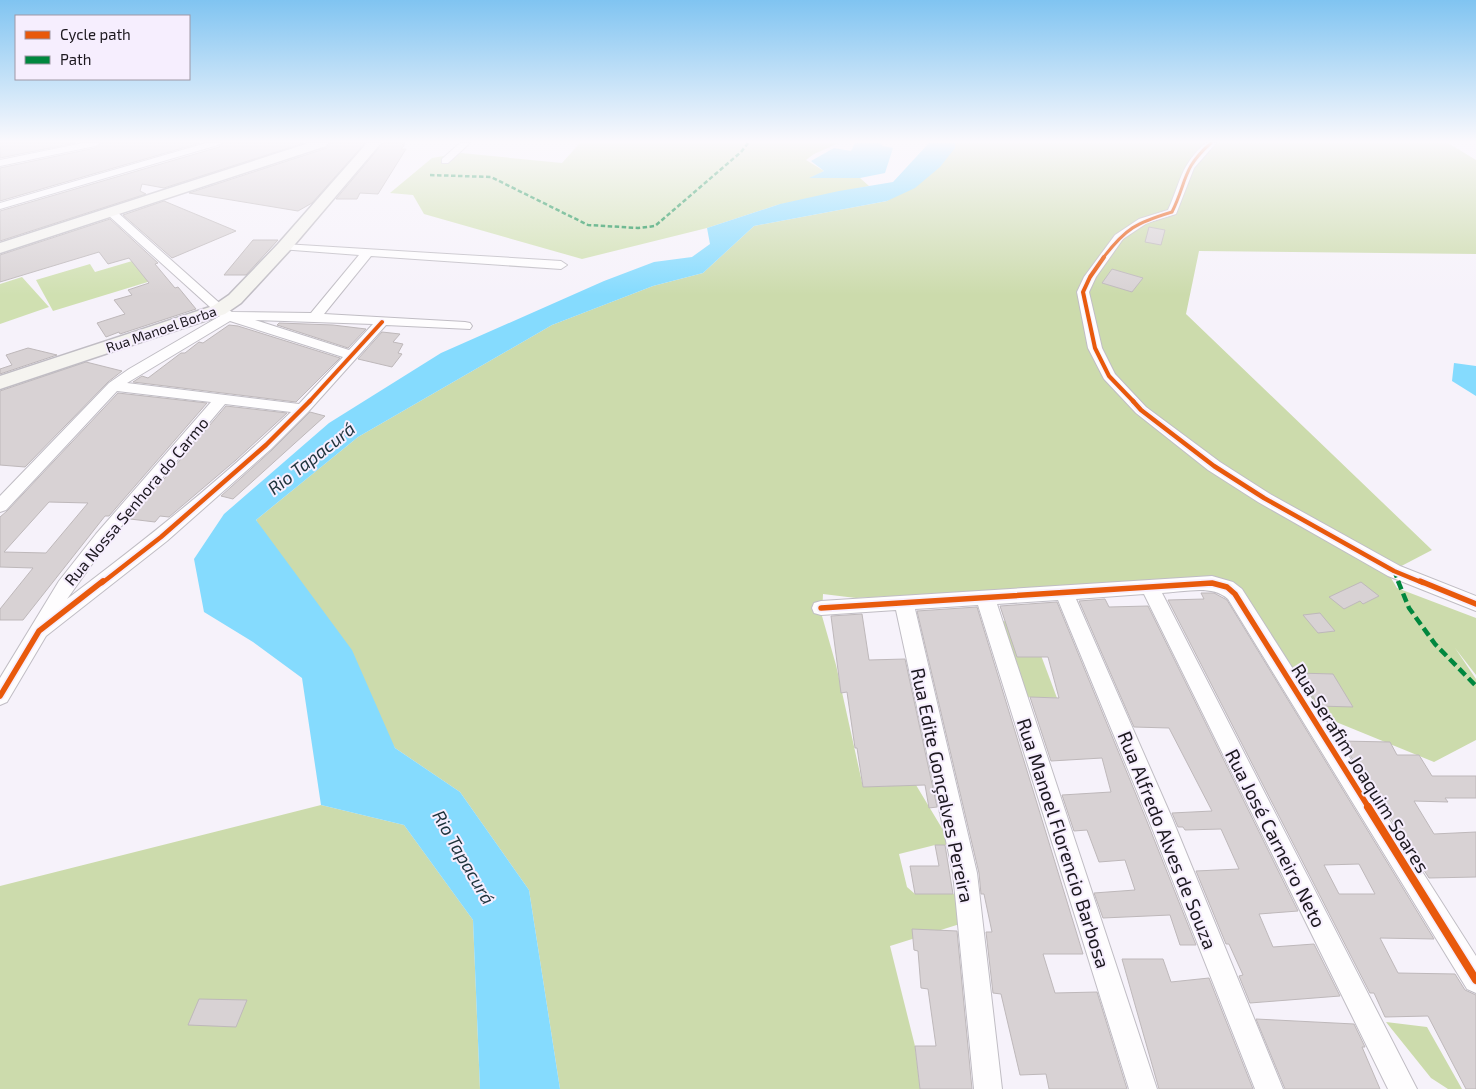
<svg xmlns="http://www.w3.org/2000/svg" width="1476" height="1089" font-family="'Exo 2',sans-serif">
	<rect width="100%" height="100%" fill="#f6f2fa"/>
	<path fill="#d0e0b1" d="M580,143H839L814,154L806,160L824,171L810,178H860L869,186L777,205L707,228L582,259L424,214L413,195L390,193L432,158L461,153L562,163Z
		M149,256L164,277L53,311L36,280L90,264L95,272Z
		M22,277L49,307L0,324V284Z"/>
	<path fill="#ccdbac" d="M955,143H1448L1476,160V254L1199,251L1186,314L1432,550L1388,573L1397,588L1476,618V675L1455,648L1476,679V740L1434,762L1319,715L1217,579L856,598L823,594L822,616L836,665L863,787L916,785L952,845H935L899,854L907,887L915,894H957L963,923L890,946L915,1046L920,1089H560L529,890L460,792L395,748L256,520L358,437L552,325L653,286L703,273L754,226L887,201L955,148Z
		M1027,618L1057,698L1025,697L999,622Z
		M321,805L404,825L473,920L480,1089H0V886Z
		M1386,1022L1427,1027L1462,1089H1448L1431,1078Z"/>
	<path fill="#85dbfe" d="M855,143H880L883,146L893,148L885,173L860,178H809L824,171L811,161L834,148L851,151Z
		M929,143H955V148L940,167L915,188L887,201L754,226L703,273L653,286L552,325L358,437L256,520L352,650L395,748L460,792L529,890L560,1089H480L473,920L404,825L321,805L302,678L253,642L204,612L194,559L224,514L329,423L441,353L604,281L654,262L692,257L710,244L707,228L780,204L839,191L893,182Z
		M1454,363L1476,366V396L1452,381Z"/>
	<path fill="#d8d2d4" stroke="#beb8ba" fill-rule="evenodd" d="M0,143H75L0,158Z
		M102,143H200L0,201V168L95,148Z
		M222,143H304L164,188L142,184L140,191L146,194L0,241V211L219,147Z
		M330,143H365L312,203L298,211L189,193L327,148Z
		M383,143H405L402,145H405L401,149H406L378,194L360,193L357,199H336Z
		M164,201L236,231L172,258L123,215Z
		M110,219L158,263L155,264L175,288L178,287L196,309L120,334L119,332L106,337L97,323L125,314L114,300L132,295L128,290L149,283L129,258L108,264L99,252L0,282V255Z
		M1149,227L1165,230L1161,245L1145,242Z
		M253,240H278L246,275H224Z
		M1112,269L1143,278L1132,292L1102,283Z
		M279,323L333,325L366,329L348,348L277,325Z
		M229,325L238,326L340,358L296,402L133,382L142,376L148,378L181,353H185L199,342L203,343Z
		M382,332L400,334L393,342L403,344L398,353L402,354L392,367L358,359Z
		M28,348L57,355L0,374V369L12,365L6,355Z
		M86,362L122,371L108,382L25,467L0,465V391Z
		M118,393L207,403L109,516H105L23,620H0V609L33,568L0,567V517L7,511ZM49,502L88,503L46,553L4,552Z
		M226,406L287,413L236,460L169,517L160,516L155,522L130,519Z
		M310,412L325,416L233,499L221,496L272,450Z
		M1361,582L1379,596L1363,604L1360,601L1344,609L1329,597Z
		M1201,593H1214L1227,600L1434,939L1380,938L1398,973L1455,974L1465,990L1476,995V1089H1466L1428,1016L1385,1017L1374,993H1370L1168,600L1204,599ZM1359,864L1375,894H1339L1324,865Z
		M1105,599L1109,607L1148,606L1298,911L1259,914L1273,947L1314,944L1340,996L1250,1003L1239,976L1243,975L1229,944H1226L1196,871L1239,869L1221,829L1185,830L1183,827H1178L1172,813L1212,811L1169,728L1134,727L1079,601Z
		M1057,602L1146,819L1196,945H1180L1170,915L1103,918L1094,893L1135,890L1125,860L1099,862L1087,830L1074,831L1062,795L1111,792L1102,758L1051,761L1030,697L1059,698L1048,657H1017L1000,606Z
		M977,607L1083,954H1043L1055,993L1097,992L1127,1089H1049L1046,1074L1020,1075L1001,994L993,993L986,932H992L984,894H981L979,873L917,611Z
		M1320,613L1335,631L1318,633L1303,615Z
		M862,614L869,660L905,659L937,807L929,808L925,785L863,787L857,748H855L847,692L841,693L831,616Z
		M1298,673L1333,674L1353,707L1319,706Z
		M1341,741L1390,742L1397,755H1419L1432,776H1476V798H1445L1448,802L1414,801L1434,834L1476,832V877L1429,878Z
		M935,845H945L953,894H915L910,866H939Z
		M912,929L957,931L972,1089H920L915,1046H936L928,989L921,988L918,951L914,950Z
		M1122,959H1163L1171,982L1209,978L1253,1089H1159Z
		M199,999L247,1000L236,1027L188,1025Z
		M1256,1019L1354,1024L1365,1047H1362L1380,1089H1285Z"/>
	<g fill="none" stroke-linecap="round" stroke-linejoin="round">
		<g stroke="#c0bdc4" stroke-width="2">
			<path id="street" d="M83,143H100L95,146L0,166V160Z
				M206,143H220L218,145L0,209V203Z
				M460,143H470L448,163H442V159Z
				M1206,143H1216L1194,168L1176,214L1147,223L1123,239L1096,277L1089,292L1102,348L1115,374L1146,407L1220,462L1270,494L1400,566L1476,596V611L1388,576L1258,502L1208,470L1136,413L1104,379L1088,348L1077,292L1084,277L1115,235L1139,219L1168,210C1181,182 1180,165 1206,143Z
				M112,210L116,211L224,307L232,312L311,313L359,255L280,249L278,247L280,245L284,244L561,261L567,265L561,269L371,256L324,314L465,322L470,323L472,326L470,329L386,325L308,412L271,449L167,541L46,636L7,702L0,705V678L59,581L96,534L211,402L117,391L6,510L0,512V496L109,383L129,369L220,316L108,215L107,213ZM255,320L373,324L349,350ZM230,321L343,357L299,404L127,383ZM225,404L291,412C221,480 145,540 67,599L108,542Z
				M1212,576L1233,582L1242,589L1476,956V993L1467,989L1228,599C1212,584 1184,592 1162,593L1417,1089H1388L1144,594L1076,599L1172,818L1283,1089H1255L1148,818L1058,600L997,604L1157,1089H1129L978,605L915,609L977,873L1002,1089H974L953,873L896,610L821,615L814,613L812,608L814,603L821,601Z"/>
		</g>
		<g stroke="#c0bdc4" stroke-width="3">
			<path id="secondary" d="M309,143H328L326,146L0,253V243Z
				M367,143H381L290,250L241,303L225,314L0,389V376L213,306L229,295L278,244Z"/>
		</g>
		<use href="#street" fill="#fefdfe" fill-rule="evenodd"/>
		<use href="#secondary" fill="#f5f4f0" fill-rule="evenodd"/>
		<path stroke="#00873e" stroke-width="2.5" stroke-dasharray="4.5 2.5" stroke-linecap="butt" d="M430,175L491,177L588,225L638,228L655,226L741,152L748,143"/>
		<path stroke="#00873e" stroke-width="4" stroke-dasharray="7 4" stroke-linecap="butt" d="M1394,571L1399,583"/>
		<path stroke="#00873e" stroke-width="4.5" stroke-dasharray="9 4.5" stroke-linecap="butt" d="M1398,581L1409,608L1435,644L1476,686"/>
		<g stroke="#f6eefe" stroke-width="5">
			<path id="cycleway-far4" d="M1103,258C1126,228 1136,223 1172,212C1187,182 1182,168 1211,143"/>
		</g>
		<g stroke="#f6eefe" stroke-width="6">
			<path id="cycleway-far3" d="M1104,257L1090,277L1083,292L1095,348L1109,376L1134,402
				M309,402L382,322"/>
		</g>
		<g stroke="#f6eefe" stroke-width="8">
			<path id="cycleway-far2" d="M1133,401L1141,410L1214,466L1264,498L1394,571L1423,583
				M102,583L161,537L266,445L310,401"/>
		</g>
		<g stroke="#f6eefe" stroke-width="9">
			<path id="cycleway-far1" d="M1420,581L1476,604
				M821,608L1212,583L1227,587L1235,594L1369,808
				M0,696L39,631L103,581"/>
		</g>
		<g stroke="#f6eefe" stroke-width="11">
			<path id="cycleway" d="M1368,807L1476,980"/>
		</g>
		<use href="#cycleway-far4" stroke="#e8590c" stroke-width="3"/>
		<use href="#cycleway-far3" stroke="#e8590c" stroke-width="4"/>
		<use href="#cycleway-far2" stroke="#e8590c" stroke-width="4.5"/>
		<use href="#cycleway-far1" stroke="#e8590c" stroke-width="5.5"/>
		<use href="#cycleway" stroke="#e8590c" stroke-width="8"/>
	</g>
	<linearGradient id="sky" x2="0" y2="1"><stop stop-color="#80c4f1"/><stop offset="0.48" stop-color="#fbf9fd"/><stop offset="1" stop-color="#fbf9fd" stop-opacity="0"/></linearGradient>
	<rect width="1476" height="295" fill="url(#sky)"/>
	<g text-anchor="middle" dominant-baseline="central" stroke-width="4" stroke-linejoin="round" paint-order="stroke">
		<g font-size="14" fill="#1c181f" stroke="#f6eefe">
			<text transform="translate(161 329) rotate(-19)">Rua Manoel Borba</text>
		</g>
		<g font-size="16" fill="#1c181f" stroke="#f6eefe">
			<text transform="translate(136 501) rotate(-50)">Rua Nossa Senhora do Carmo</text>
		</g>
		<g font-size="18" font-style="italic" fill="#1d323b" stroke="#f6eefe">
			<text transform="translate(311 458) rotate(-38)">Rio Tapacurá</text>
			<text transform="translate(464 857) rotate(60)">Rio Tapacurá</text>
		</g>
		<g font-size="19" fill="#1c181f" stroke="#f6eefe">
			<text transform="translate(1361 768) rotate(58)">Rua Serafim Joaquim Soares</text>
			<text transform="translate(943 785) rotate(78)">Rua Edite Gonçalves Pereira</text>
			<text transform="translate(1276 838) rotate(63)">Rua José Carneiro Neto</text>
			<text transform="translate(1168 840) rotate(68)">Rua Alfredo Alves de Souza</text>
			<text transform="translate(1064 843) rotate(72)">Rua Manoel Florencio Barbosa</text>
		</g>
	</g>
	<rect x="15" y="15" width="175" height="65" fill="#f6eefe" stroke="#9f98a5"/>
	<rect x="25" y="31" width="25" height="8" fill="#e8590c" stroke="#9f98a5"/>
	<text x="60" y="40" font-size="15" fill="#1c181f">Cycle path</text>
	<rect x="25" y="56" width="25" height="8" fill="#00873e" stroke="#9f98a5"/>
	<text x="60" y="65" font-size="15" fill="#1c181f">Path</text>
</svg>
